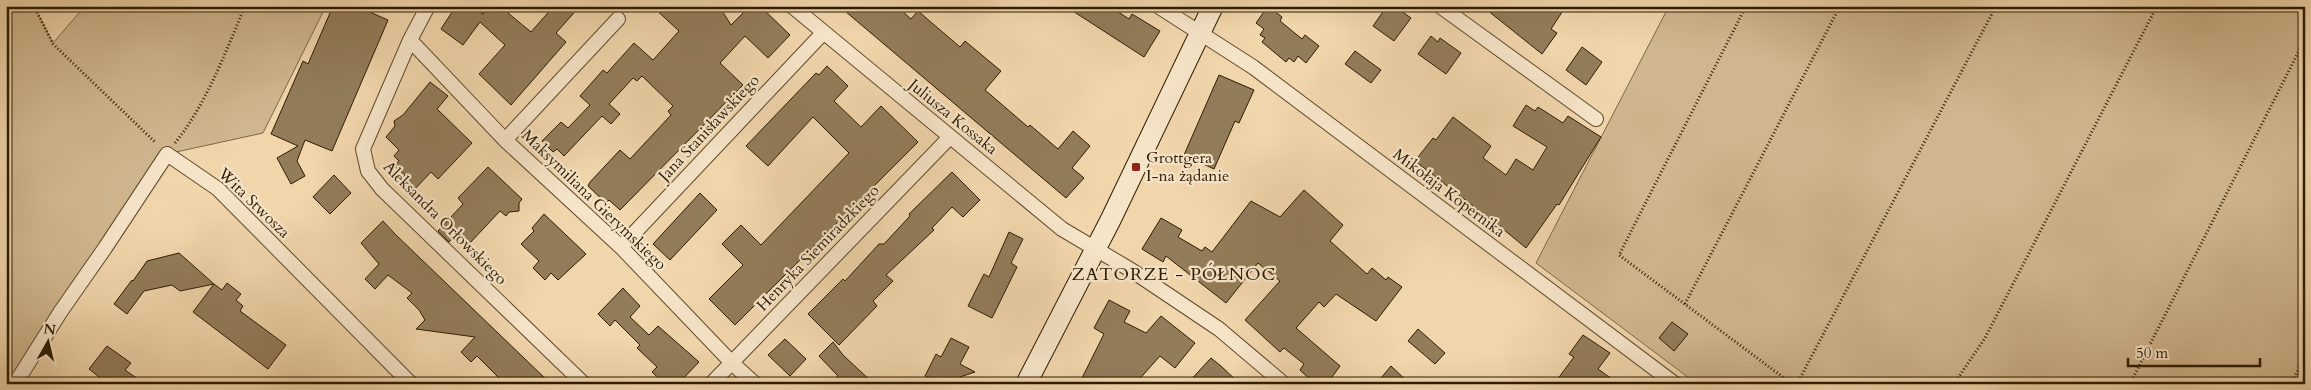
<svg xmlns="http://www.w3.org/2000/svg" width="2311" height="390" font-family="Cardo,serif">
	<rect width="100%" height="100%" fill="#f1d5ab"/>
	<filter id="stains"><feTurbulence type="fractalNoise" baseFrequency=".004" numOctaves="4"/><feColorMatrix values="0 0 0 0 .2 0 0 0 0 .09 0 0 0 0 .02 0 0 0 .5 -.17"/></filter>
	<radialGradient id="worn" r=".72"><stop offset=".6" stop-color="#630" stop-opacity="0"/><stop offset="1" stop-color="#630" stop-opacity=".3"/></radialGradient>
	<path fill="#d0b68e" stroke="#7e6948" d="M6,6H34L53,43L85,6H326L263,133L167,154L15,384H6Z
		M1669,6H2305V384H1697L1536,263Z"/>
	<path fill="#937c5a" stroke="#2d1c02" d="M333,6L349,11L351,6H356L388,20L332,151L305,140L297,161L305,176L291,184L277,158L298,146L271,134L303,61L308,64Z
		M456,6H472L483,14L489,6H514L508,13L531,32L554,6H580L556,33L566,42L511,105L479,74L505,45L480,22L463,45L441,29Z
		M652,6H719L731,25L750,6H760L790,35L768,58L745,36L720,63L743,85L620,210L609,200L606,203L588,186L590,182L620,150L630,159L671,115L668,111L673,106L642,76L637,81L633,78L609,104L620,114L611,124L602,116L564,156L557,149L553,152L542,141L561,122L568,128L590,105L580,96L603,70L607,73L634,43L653,60L679,31Z
		M839,6H892L900,12L901,10L911,19L918,11L960,47L965,41L1001,71L985,90L1028,127L1030,125L1058,149L1073,131L1090,146L1072,168L1084,178L1066,198Z
		M1065,6H1109L1129,19L1132,14L1160,31L1144,57Z
		M1268,6L1282,17L1280,21L1302,39L1305,35L1319,46L1306,63L1298,56L1294,62L1289,58L1286,62L1262,42L1265,38L1260,35L1264,29L1256,23Z
		M1387,6H1394L1411,18L1394,41L1373,26Z
		M1482,6H1566L1551,29L1557,33L1542,54Z
		M1431,36L1438,42L1440,38L1461,53L1446,74L1418,54Z
		M1582,47L1602,62L1586,85L1566,70Z
		M1355,51L1381,70L1371,83L1345,64Z
		M827,66L848,86L834,101L861,127L881,106L918,142L735,325L709,299L743,265L722,244L741,225L761,245L849,153L813,117L768,166L746,146L816,73L819,75Z
		M1219,75L1254,90L1239,123L1235,121L1214,169L1184,155Z
		M430,82L448,96L437,109L472,143L438,179L431,172L414,190L401,179L405,175L394,166L399,161L394,156L399,150L386,137L395,126L394,121L403,115Z
		M1526,105L1535,111L1538,107L1563,123L1568,116L1601,137L1559,205L1557,204L1526,248L1497,224L1496,225L1472,208L1473,206L1415,161L1433,138L1436,140L1453,117L1491,146L1483,158L1506,175L1516,159L1533,170L1547,147L1513,126Z
		M488,167L522,199L519,203V211L509,212L506,216L500,211L469,244L463,238L459,242L453,238L449,242L438,231L463,204L458,198Z
		M952,172L980,200L963,217L952,207L932,228L934,230L886,275L893,281L873,301L877,306L839,345L808,314L843,279L845,281L879,244H884L910,216L909,214Z
		M334,175L351,193L330,214L313,197Z
		M1304,190L1343,225L1330,241L1367,274L1372,268L1386,280L1388,277L1402,287L1376,321L1336,294L1324,307L1319,302L1296,328L1340,366L1327,384H1315L1300,370L1304,364L1284,348L1280,352L1245,320L1280,281L1258,263L1226,303L1166,256L1163,262L1142,249L1161,218L1182,230L1178,237L1202,251L1205,247L1212,252L1251,201L1280,217Z
		M700,193L717,210L670,260L653,244Z
		M544,214L586,254L558,280L551,273L545,280L533,268L539,261L521,244L534,231L532,228Z
		M383,221L395,234L551,384H505L477,356L471,362L461,352L475,337L416,329L425,320L419,310L407,298L412,293L388,275L375,289L365,279L379,264L361,243Z
		M1009,232L1023,239L1011,263L1017,267L992,318L968,306L984,274L989,277Z
		M179,253L214,284L180,291L172,285L144,291L127,314L114,304L132,280L133,281L147,261Z
		M227,283L241,294L236,300L243,306L240,311L286,345L268,369L193,312L214,284L222,290Z
		M623,288L640,306L630,317L649,335L658,326L699,362L678,384H665L652,372L657,367L637,348L640,345L615,320L610,326L598,314Z
		M1109,300L1130,311L1124,322L1146,333L1161,316L1195,343L1175,368L1160,356L1135,384H1079L1104,334L1094,328Z
		M1672,322L1688,334L1674,351L1659,338Z
		M1418,329L1445,353L1435,364L1408,341Z
		M1583,335L1610,353L1598,369L1619,384H1554L1574,357L1569,354Z
		M951,338L969,347L960,364L975,372L960,377L957,384H929L931,379L925,376L936,354L941,357Z
		M785,339L806,359L790,376L768,355Z
		M833,342L843,355L874,384H831L838,376L819,356Z
		M107,346L131,363L125,370L145,384H108L89,369Z
		M1211,358L1221,366L1240,384H1187Z
		M1391,366L1410,384H1376Z"/>
	<g fill="none" stroke-linecap="round" stroke-linejoin="round">
		<g stroke="#5e4a2c" stroke-width="16">
			<path id="street" d="M428,6L410,40L363,149L368,171L382,189L584,384
				M792,6L1062,229L1131,270L1219,329L1284,384
				M1158,6L1253,67L1675,384
				M1440,6L1596,119
				M410,40L505,140L621,247L732,363L755,384
				M505,140L618,19
				M621,247L823,33
				M15,384L61,311L105,248L167,154L218,189L411,384
				M711,384L950,137"/>
		</g>
		<g stroke="#2d1c02" stroke-width="22">
			<path id="secondary" d="M1026,384L1111,219L1213,6"/>
		</g>
		<path stroke="#2d1c02" stroke-width="3" stroke-dasharray="1 2.5" stroke-linecap="butt" d="M34,6L53,44L156,143
			M1746,6L1619,255L1792,384
			M175,143C207,103 225,53 245,6
			M1685,304L1840,6
			M1797,384L1996,6
			M1954,384L1985,338L2157,6
			M2130,384L2305,39
			M2291,384L2305,356"/>
		<use href="#street" stroke="#f6e4c8" stroke-width="14"/>
		<use href="#secondary" stroke="#f6e4c8" stroke-width="20"/>
	</g>
	<rect fill="#8f2418" stroke="#f6e4c8" stroke-width="2" x="1131" y="162" width="10" height="10" rx="2.5"/>
	<g text-anchor="middle" dominant-baseline="central" stroke-width="4.5" stroke-linejoin="round" paint-order="stroke">
		<g font-size="16" fill="#2d1c02" stroke="#f6e4c8">
			<text transform="translate(953 117) rotate(39)">Juliusza Kossaka</text>
			<text transform="translate(709 128) rotate(-47)">Jana Stanisławskiego</text>
			<text transform="translate(1449 193) rotate(37)">Mikołaja Kopernika</text>
			<text transform="translate(594 200) rotate(44)">Maksymiliana Gierymskiego</text>
			<text transform="translate(254 203) rotate(44)">Wita Stwosza</text>
			<text transform="translate(445 223) rotate(45)">Aleksandra Orłowskiego</text>
			<text transform="translate(818 248) rotate(-46)">Henryka Siemiradzkiego</text>
		</g>
		<g font-size="16" fill="#2d1c02" stroke="#f6e4c8" text-anchor="start">
			<text x="1146" y="158">Grottgera<tspan x="1146" dy="18">I-na żądanie</tspan></text>
		</g>
		<g font-size="18" letter-spacing="1" fill="#2d1c02" stroke="#f6e4c8">
			<text x="1174" y="274">ZATORZE - PÓŁNOC</text>
		</g>
	</g>
	<rect width="2311" height="390" fill="none" stroke="#f1d5ab" stroke-width="25"/>
	<rect x="8" y="8" width="2296" height="375" fill="none" stroke="#2d1c02" stroke-width="2.5"/>
	<rect x="12" y="12" width="2286" height="365" fill="none" stroke="#2d1c02"/>
	<g transform="translate(48 342) rotate(8)" stroke="#f6e4c8" stroke-width="4" paint-order="stroke">
	<path d="M0-4L9 19L0 12L-9 19Z" fill="#2d1c02"/>
	<text y="-8" font-size="14" font-weight="bold" text-anchor="middle" fill="#2d1c02">N</text>
	</g>
	<path d="M2128 358v8h132v-8" fill="none" stroke="#2d1c02" stroke-width="2.5"/>
	<text x="2136" y="358" font-size="15" fill="#2d1c02" stroke="#f6e4c8" stroke-width="4" paint-order="stroke">50 m</text>
	<rect width="100%" height="100%" filter="url(#stains)"/>
	<rect width="100%" height="100%" fill="url(#worn)"/>
</svg>
